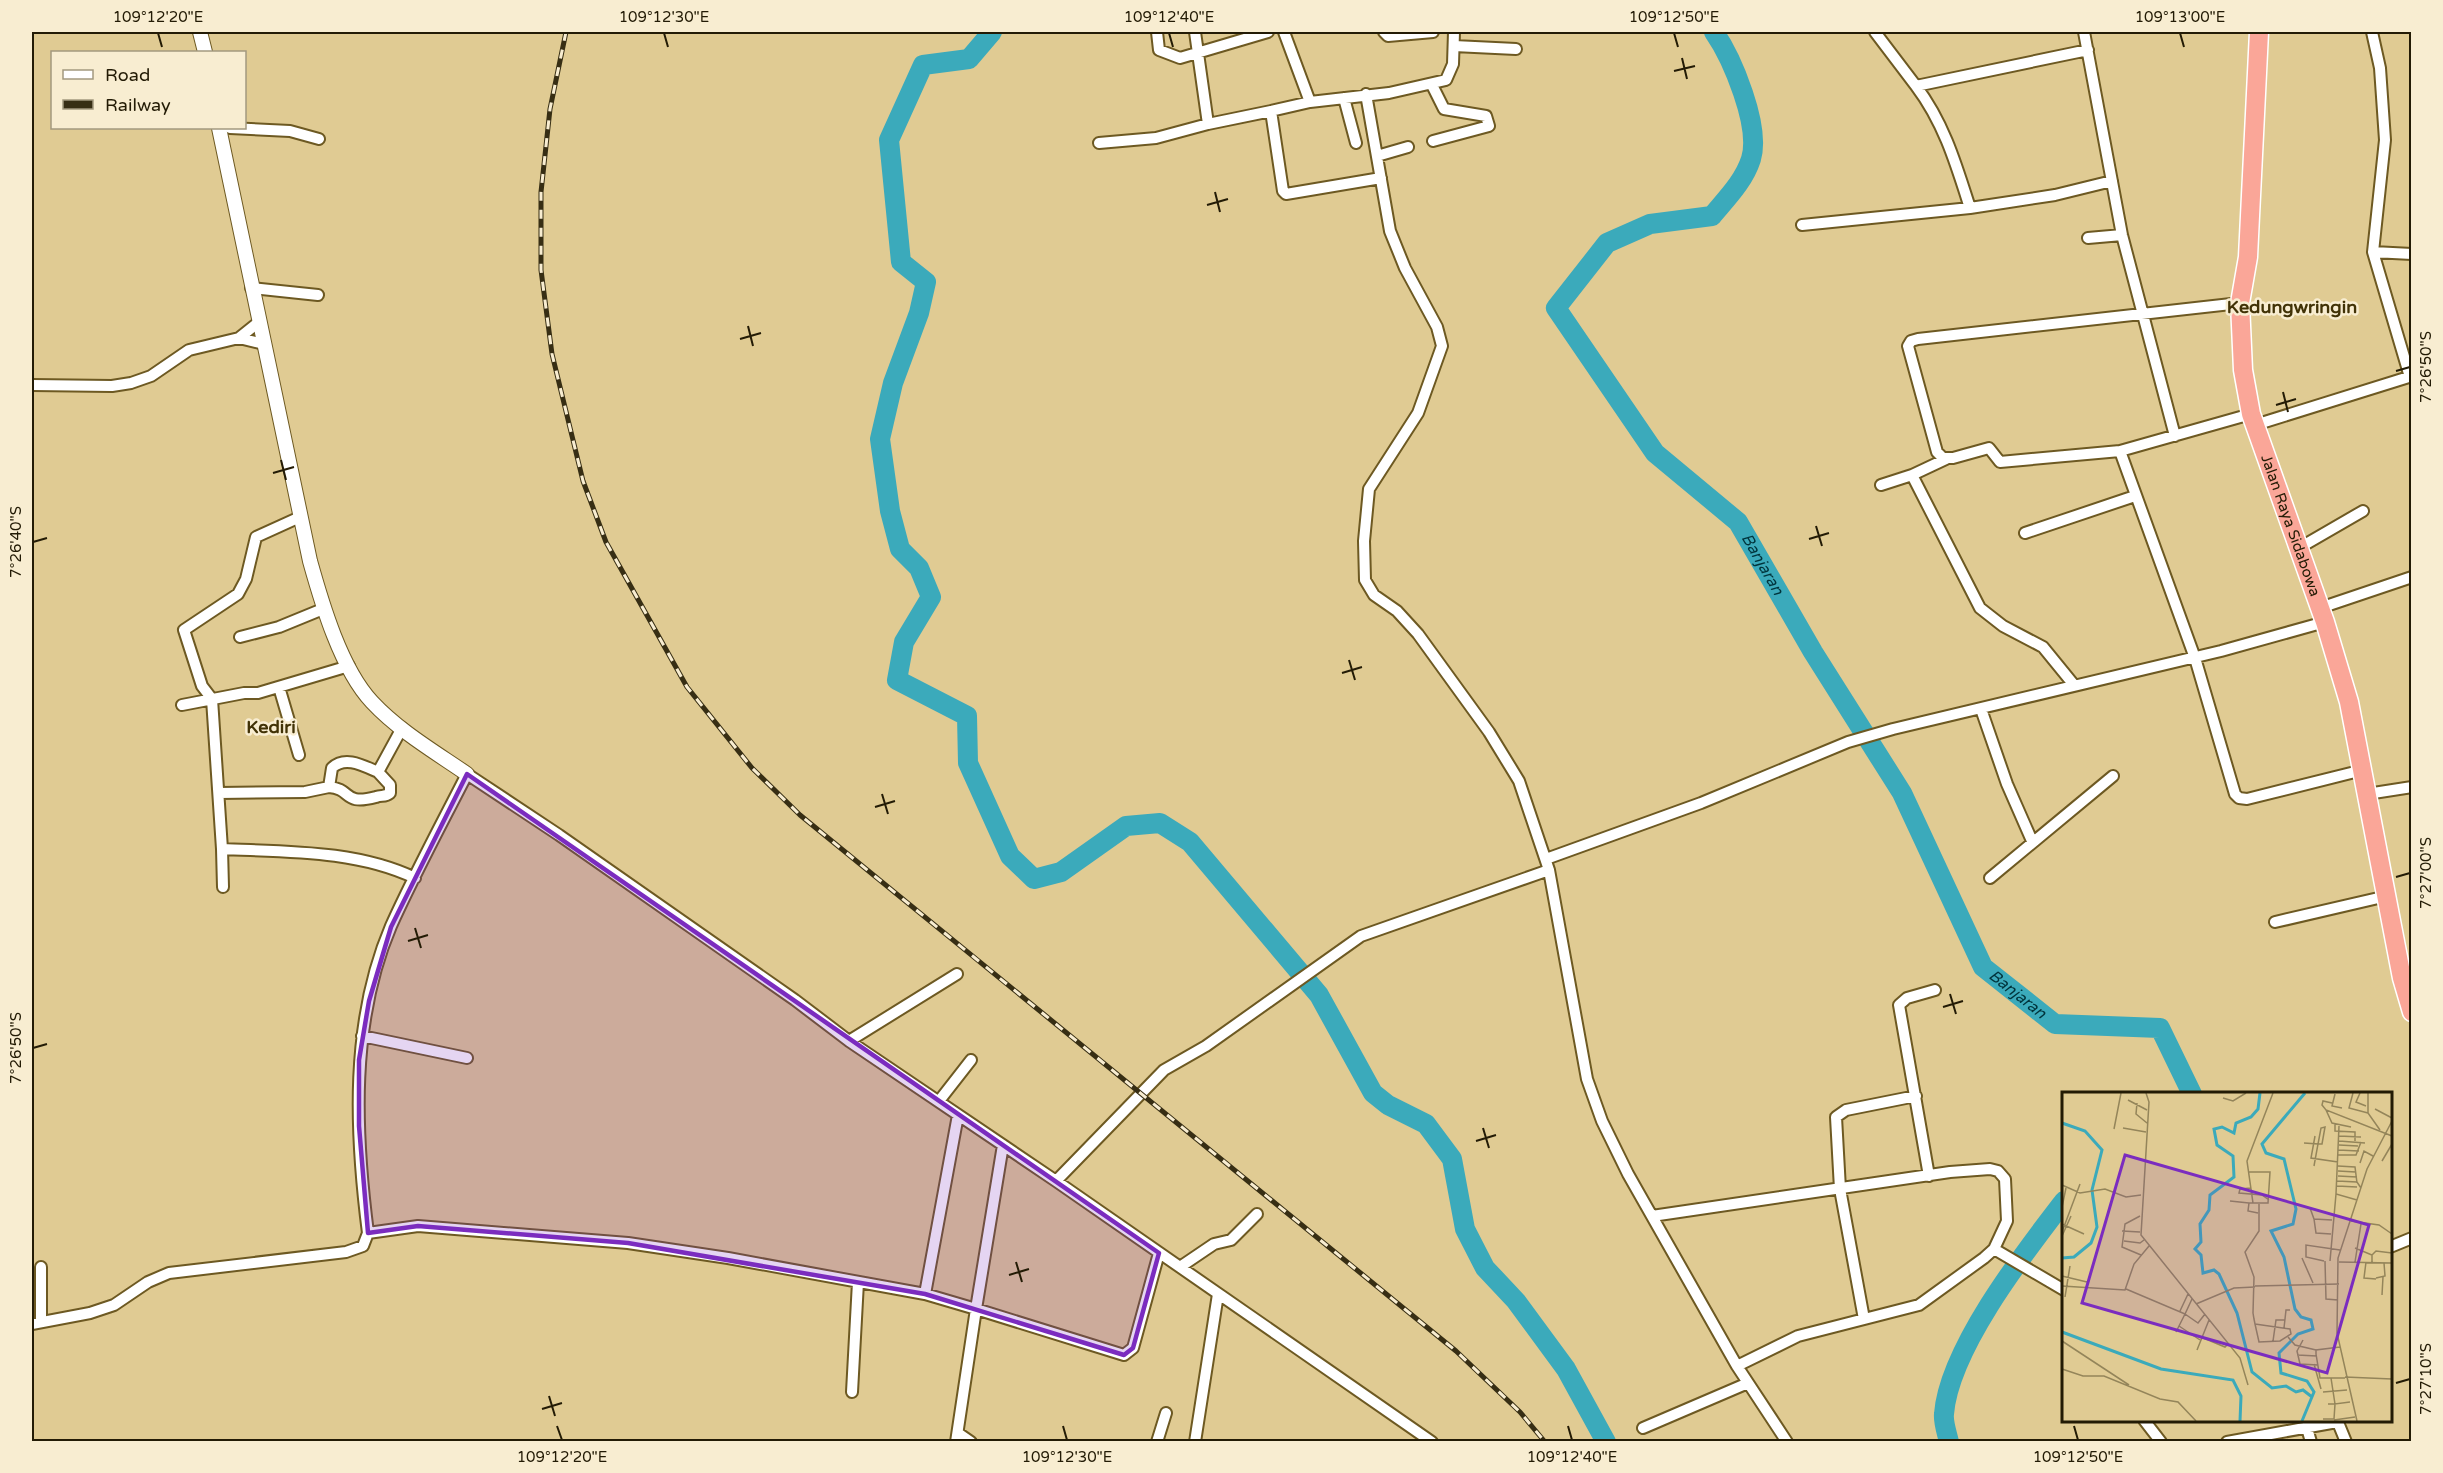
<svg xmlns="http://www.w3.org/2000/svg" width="2443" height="1473" font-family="'Varela Round',sans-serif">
	<rect width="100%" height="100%" fill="#e0cb93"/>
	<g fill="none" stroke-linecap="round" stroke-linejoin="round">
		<g stroke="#3baabb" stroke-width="20">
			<path d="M992,32L969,59L923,65L889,140L901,262L926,282L919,313L893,383L880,439L890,511L900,549L919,568L931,597L904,642L897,680L967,716L968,763L1010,856L1034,879L1061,872L1126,826L1160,823L1190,842L1319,995L1373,1093L1388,1105L1426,1124L1452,1159L1465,1229L1485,1268L1516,1301L1566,1369L1606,1442"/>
			<path id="s1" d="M1714,32C1732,58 1761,126 1751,159C1744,181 1727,198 1712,216L1650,224L1607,243L1556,308L1655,453L1738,522L1813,652L1902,793L1983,967L2055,1024L2160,1028L2192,1094"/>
			<path d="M1949,1442C1947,1433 1943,1422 1944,1414C1949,1349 2024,1253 2064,1201"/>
		</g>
		<g stroke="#6d5922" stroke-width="14">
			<path id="minor" d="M1157,32L1159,50L1180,58L1268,32
				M1195,32L1208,124
				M1284,32L1310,102
				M1384,32L1388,36L1433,32
				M1875,32L1916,86L2088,50
				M2084,32L2122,235L2175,436
				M2372,32L2380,68L2385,140L2373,252L2410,377
				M1454,46L1516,49
				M1432,85L1444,109L1486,116L1489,126L1433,141
				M1916,86C1944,123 1956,164 1970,208L2055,195L2112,181
				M1366,94L1390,231L1405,268L1437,327L1442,346L1418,413L1369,489L1364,541L1365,580L1374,595L1397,611L1418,634L1489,732L1519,781L1549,870L1587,1079L1602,1121L1628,1174L1737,1366L1798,1336L1919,1305L1984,1258L1994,1249L2007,1221L2005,1179L1998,1171L1990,1169L1950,1172L1652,1216
				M1344,98L1356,143
				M230,128L290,131L319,139
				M1099,143L1156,138L1208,124L1271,111
				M1377,156L1408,147
				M1381,178L1286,194L1283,191L1271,111L1310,102L1389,93L1446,80L1453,64L1454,32
				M1802,225L1970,208
				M2088,238L2122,235
				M2373,252L2412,254
				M251,288L318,295
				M239,338L264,344
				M32,385L112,386L131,383L151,376L189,350L239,338L259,322
				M2251,414L2120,451L2195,658L2235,794L2239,798L2247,799L2363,770
				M2255,425L2412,376
				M2120,451L2000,462L1989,448L1953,458H1943L1937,452L1908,346L1911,341L1918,339L2240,303
				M1912,475L1980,608L2003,626L2043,647L2074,685
				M1881,485L1912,475L1946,459
				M300,517L256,537L246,579L238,594L184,630L202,686L212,699L222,849C287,852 356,850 415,878
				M2025,533L2135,496
				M2299,548L2363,511
				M2320,608L2412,577
				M240,637L279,627L323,609
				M279,687L299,755
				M182,705L244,693H258L349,666
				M1981,709L2007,784L2032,841
				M329,787C353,789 342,806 376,797C382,795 385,797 390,793V785L378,772
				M219,793L305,792L329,787L332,768C345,755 364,766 378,772L402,728
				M2367,794L2412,787
				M222,849L223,887
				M1546,859L1701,803L1848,742L1893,729L2221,651L2325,622
				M1990,878L2113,776
				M2275,922L2387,896
				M362,1036L467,1058
				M849,1041L957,974
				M939,1101L971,1060
				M1929,1176L1899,1005L1907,998L1935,990
				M1056,1181L1164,1070L1206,1046L1361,936L1549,870
				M368,1233L418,1226L628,1243L728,1258L925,1294L976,1309L1003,1145
				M2390,1247L2412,1238
				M1994,1249L2064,1290
				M41,1267V1322
				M1180,1267L1214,1244L1231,1240L1257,1214
				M925,1294L958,1115
				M1864,1319L1840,1189L1836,1117L1846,1110L1916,1096
				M32,1324L90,1313L114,1305L148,1282L169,1273L346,1252L363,1246L368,1233C355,1132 350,1022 391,926C414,875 441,825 467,774L559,835L795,1000L849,1041L1056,1181L1432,1442
				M1737,1366L1787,1442
				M852,1392L858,1282
				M2144,1420L2161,1442
				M2337,1420L2346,1442
				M1643,1428L1748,1383
				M2307,1428L2311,1442
				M958,1433L971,1442
				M956,1442L976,1309L1124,1355L1133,1348L1159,1253
				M1157,1442L1166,1413
				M1195,1442L1218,1294
				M2227,1442L2337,1422"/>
		</g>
		<g stroke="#6d5922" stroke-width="16">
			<path id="tertiary" d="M200,32L205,52
				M219,128L310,561C322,604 341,669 372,702C399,731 435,752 467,774"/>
		</g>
		<g stroke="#fff" stroke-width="21">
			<g id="trunk">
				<path id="s2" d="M2259,32L2248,257L2240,303L2243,370L2251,414L2325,622L2349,702L2402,978L2412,1012"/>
			</g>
		</g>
		<use href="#minor" stroke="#fff" stroke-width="10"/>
		<use href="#tertiary" stroke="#fff" stroke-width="14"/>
		<use href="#trunk" stroke="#faa698" stroke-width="18"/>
		<g stroke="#372e14" stroke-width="5">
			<path id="rail" d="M566,32L550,109L541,192V270L552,354L583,481L606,542L687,687L752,768L800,815L1456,1351L1520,1412L1545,1442"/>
		</g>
		<use href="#rail" stroke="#f8edd1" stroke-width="3" stroke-dasharray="9" stroke-linecap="butt"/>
	</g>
	<path fill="#7b2cbf" fill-opacity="0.2" stroke="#7b2cbf" stroke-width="4.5" stroke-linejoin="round" d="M467,774L1159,1253L1133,1348L1124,1355L925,1294L628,1243L418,1226L368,1233L359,1126V1060L369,1001L391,927Z"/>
	<path fill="none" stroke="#231b05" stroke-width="2" d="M158,33L162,47M664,33L668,47M1169,33L1173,47M1674,33L1678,47M2180,33L2184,47M1682,58L1687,79M1674,71L1695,66M1215,192L1220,212M1207,205L1228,199M748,326L753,346M740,339L761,333M2396,371L2410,367M2283,392L2288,412M2276,405L2296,399M281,460L286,480M273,473L294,467M1816,526L1822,546M1809,539L1829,533M33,542L47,538M1349,660L1355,680M1342,673L1362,667M882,794L888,814M875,807L895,801M2396,877L2410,873M415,928L421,948M408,941L428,935M1950,994L1956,1014M1943,1007L1963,1001M33,1048L47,1044M1483,1128L1489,1148M1476,1141L1496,1135M1016,1262L1022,1282M1009,1275L1029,1269M2396,1383L2410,1379M549,1396L555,1416M542,1409L562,1403M557,1426L562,1440M1063,1426L1067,1440M1568,1426L1572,1440M2074,1426L2078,1440"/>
	<g text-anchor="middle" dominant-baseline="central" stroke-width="5" stroke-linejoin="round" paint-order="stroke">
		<g font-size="15" fill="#231b05" stroke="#f8edd1">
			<text stroke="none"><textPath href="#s2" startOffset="502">Jalan Raya Sidabowa</textPath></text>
		</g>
		<g font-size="16" font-style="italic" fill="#00343c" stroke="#f8edd1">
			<text stroke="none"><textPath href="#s1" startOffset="729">Banjaran</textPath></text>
			<text stroke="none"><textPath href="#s1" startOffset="1233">Banjaran</textPath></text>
		</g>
		<g font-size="18" font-weight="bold" fill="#413206" stroke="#f8edd1">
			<text x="2292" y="307">Kedungwringin</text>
			<text x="271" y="727">Kediri</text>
		</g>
	</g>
	<g transform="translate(2062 1092)">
		<rect width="330" height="330" fill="#e0cb93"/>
		<path fill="none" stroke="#3baabb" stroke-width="3" d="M198,1L196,17L189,25L174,31L172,41L160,35L152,37L155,53L171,64L172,85L148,103L147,118L138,132L139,150L133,157L139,163L141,181L152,178L157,182L175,221L190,280L210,296L224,294L234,300L241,298L250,305M0,31L23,39L40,58L30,98L35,135L29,151L12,165L0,166M0,240L99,277L171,288L179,304L178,329M240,329L252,300L245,289L219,281L217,261L236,242L251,237L249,228L239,225L233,217L222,165L209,139L231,132L234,117L222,67L204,61L200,52L243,1"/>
		<path fill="none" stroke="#94855a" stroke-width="1.5" d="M84,1L87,10L79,143L178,266L186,293M291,1L287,16L306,21M298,1L294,10L304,14M306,1V21L318,38M273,2L270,14L280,16M161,6L171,9L184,1M66,8L85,18M75,11L74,22L85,31M270,11L261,9L260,13L264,18L330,44M313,17L330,26M264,18L270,31L289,35M273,32V39L293,40V49M277,34L274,102L295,108M263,35L260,52H256L259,36ZM61,36L84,40M52,37L59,1M253,44L249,66L276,70M277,44L299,45M277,49L303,51M242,51L256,52L252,74M277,53L296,54M276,58L297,59M276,63H294L299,50M320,69L330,52M298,71L302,59L311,64M276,74L293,75L295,91M276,79L294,80M187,80H208L206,111H191M276,84L295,85M275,89L295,90L299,96M0,93L18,101L43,97L64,105L79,103M275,94L295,95M189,96L178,97L177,101L200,103L207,108M168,109L187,111M191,111L185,69L211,1M191,111H187L186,119L196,121M0,115L4,96M248,116L252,127L270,128M78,124L63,132L60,155L79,163M252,127L254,141L269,142M289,129L317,133L330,142M0,132L22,142M60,139L78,140M0,140L18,92M0,144L9,124M62,149L78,151L82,148M293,156L310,163V170M310,163L314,159L330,161M240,166L251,191M262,169L244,165V153L278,158M263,169L264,207L276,208M268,169L274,102M277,170L330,171M293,170L299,132M304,170L302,186L314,187M0,184L25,190M314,186L323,184L322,171M0,194L63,198L72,172L87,154M193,194L277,192M64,197L123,222L130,207M320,203L321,185M3,205L8,174M134,212L172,196L193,195M118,219L126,202M193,232L228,237L229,242L218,249L197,250L193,232L192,227L191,221L192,185L183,160L197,139V112M117,234L138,248M222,236L224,218H228M114,240L123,222L136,231L143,222M139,245L163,255L166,252M226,245L233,253L254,258M241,248L235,259L238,272L256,273M0,249L67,293M211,249L214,228H223M278,255L254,258V262L258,286H283M135,258L147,228M235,263L255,264M252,272L259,297M0,277L21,284H42L98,307L116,310L134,329M283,285L330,287M269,286L273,312L288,310M261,300L285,298M261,327H272L273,312H266M272,328L293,325M295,329L275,241L276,166L305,77L330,29"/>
		<path fill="#7b2cbf" fill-opacity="0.15" stroke="#7b2cbf" stroke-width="3" d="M63,63L307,133L265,281L20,211Z"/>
		<rect width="330" height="330" fill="none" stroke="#231b05" stroke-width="3"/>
	</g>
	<rect width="2443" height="1473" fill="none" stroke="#f8edd1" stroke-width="66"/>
	<rect x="51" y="51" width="195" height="78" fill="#f8edd1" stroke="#a3997f" stroke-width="1.5"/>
	<rect x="63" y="70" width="30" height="9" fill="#ffffff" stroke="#a3997f" stroke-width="1.5"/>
	<text x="105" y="81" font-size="18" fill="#231b05">Road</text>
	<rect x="63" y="100" width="30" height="9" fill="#372e14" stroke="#a3997f" stroke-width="1.5"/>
	<text x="105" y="111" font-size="18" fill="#231b05">Railway</text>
	<rect x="33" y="33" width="2377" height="1407" fill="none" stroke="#231b05" stroke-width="2"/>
	<g font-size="15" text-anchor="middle" fill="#231b05">
		<text x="158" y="22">109°12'20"E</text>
		<text x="664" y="22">109°12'30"E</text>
		<text x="1169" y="22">109°12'40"E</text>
		<text x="1674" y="22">109°12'50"E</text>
		<text x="2180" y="22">109°13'00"E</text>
		<text transform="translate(2426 367) rotate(-90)" y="5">7°26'50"S</text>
		<text transform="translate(16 542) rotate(-90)" y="5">7°26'40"S</text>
		<text transform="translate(2426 873) rotate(-90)" y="5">7°27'00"S</text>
		<text transform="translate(16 1048) rotate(-90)" y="5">7°26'50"S</text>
		<text transform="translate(2426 1379) rotate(-90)" y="5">7°27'10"S</text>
		<text x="562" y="1462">109°12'20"E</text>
		<text x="1067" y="1462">109°12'30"E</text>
		<text x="1572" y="1462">109°12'40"E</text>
		<text x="2078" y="1462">109°12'50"E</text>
	</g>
</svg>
